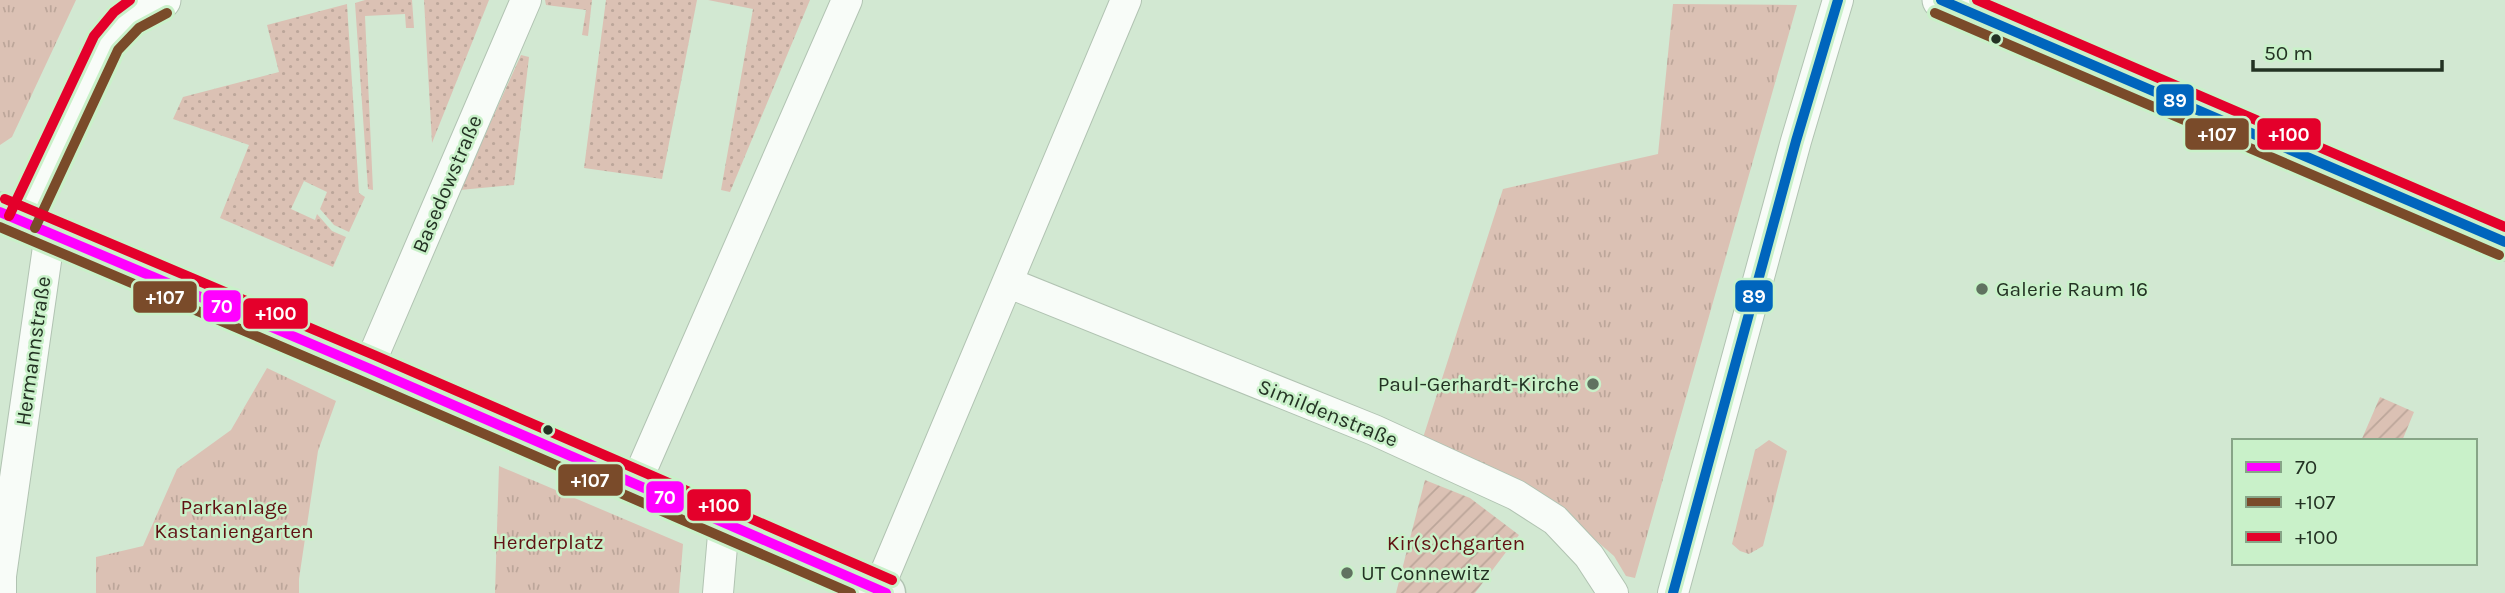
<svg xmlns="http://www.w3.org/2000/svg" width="2505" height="593" font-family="Karla,sans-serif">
	<defs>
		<pattern id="grass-dots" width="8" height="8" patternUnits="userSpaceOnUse" patternTransform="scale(1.75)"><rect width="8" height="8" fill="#dbc1b4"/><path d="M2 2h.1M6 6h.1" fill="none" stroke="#bca69a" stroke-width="1.8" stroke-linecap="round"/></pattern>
		<pattern id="park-tufts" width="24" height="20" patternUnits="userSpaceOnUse" patternTransform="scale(1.75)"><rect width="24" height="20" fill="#dbc1b4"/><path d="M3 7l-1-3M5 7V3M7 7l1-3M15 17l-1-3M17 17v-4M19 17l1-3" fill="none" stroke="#bca69a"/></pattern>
		<pattern id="garden-furrows" width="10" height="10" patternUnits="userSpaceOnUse" patternTransform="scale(1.75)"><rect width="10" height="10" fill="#dbc1b4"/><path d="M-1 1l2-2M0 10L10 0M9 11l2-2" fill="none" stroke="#bca69a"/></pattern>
	</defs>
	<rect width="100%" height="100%" fill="#d2e8d2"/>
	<path fill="url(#grass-dots)" d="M365,0H412L414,28H406L405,14L365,16L373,190L368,189L355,3Z
		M424,0H489L432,143Z
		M545,0H592L588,36L582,35L586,10L546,5Z
		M606,0H697L662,179L584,168Z
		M708,0H810L730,192L721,190L753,9Z
		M347,4L359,193L365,197L349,232L334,225L320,209L327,192L304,181L291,209L315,220L317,214L332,231L346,237L333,267L220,218L249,145L173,119L183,97L279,72L267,25Z
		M521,55L529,57L514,185L460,190Z"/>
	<path fill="url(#park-tufts)" d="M0,0H76L12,137L0,145Z
		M1673,4L1797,5L1635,578L1626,576L1614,556L1571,519L1421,444L1503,189L1658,154Z
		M267,368L336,401L318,451L299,579V593H96V557L143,546L177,469L231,430Z
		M1769,440L1787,451L1763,546L1749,554L1740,551L1732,544L1755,450Z
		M499,466L683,544L679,593H495Z"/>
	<path fill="url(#garden-furrows)" d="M2380,397L2414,412L2402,441H2361Z
		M1425,480L1470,498L1519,535L1475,593H1396Z"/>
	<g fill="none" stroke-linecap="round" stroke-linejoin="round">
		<g stroke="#b1c3b2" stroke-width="32">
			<path id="minor" d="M1009,283L1374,430L1516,495L1555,520L1589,556L1613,593
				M368,368L526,0
				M635,485L847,0
				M878,590L1126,0
				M1,593V576L50,233
				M718,593L724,523
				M1673,593L1796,141L1838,0"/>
		</g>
		<g stroke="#b1c3b2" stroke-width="39">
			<path id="tertiary" d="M1941,0L2505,242
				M22,222L106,43C123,20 136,10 162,0"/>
		</g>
		<g stroke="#b1c3b2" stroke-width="41">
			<path id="secondary" d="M0,212L368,368L886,593"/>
		</g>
		<use href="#minor" stroke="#f8fcf8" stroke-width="30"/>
		<use href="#tertiary" stroke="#f8fcf8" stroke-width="37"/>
		<use href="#secondary" stroke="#f0f6f0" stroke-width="38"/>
		<g stroke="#c9f1c9" stroke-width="16">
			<path id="bus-1" d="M0,212L368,368L886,593"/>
		</g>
		<g stroke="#c9f1c9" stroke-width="16">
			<path id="bus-2" d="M1935,13L2499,255
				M0,227L362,381L851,593
				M35,228L118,50L139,28L167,13"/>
		</g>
		<g stroke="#c9f1c9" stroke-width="16">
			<path id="bus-3" d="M1977,0L2505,227
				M5,199L374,355L892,580
				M9,216L94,36L114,12L130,0"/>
		</g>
		<g stroke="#c9f1c9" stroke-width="16">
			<path id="bus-4" d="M1941,0L2505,242
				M1673,593L1796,141L1838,0"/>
		</g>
		<use href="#bus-1" stroke="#f0f" stroke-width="10"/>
		<use href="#bus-2" stroke="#7a4b2a" stroke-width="10"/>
		<use href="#bus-3" stroke="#e4002b" stroke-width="10"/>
		<use href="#bus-4" stroke="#0065bd" stroke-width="10"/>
	</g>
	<g fill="#233223" stroke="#c9f1c9" stroke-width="2.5">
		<circle cx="1996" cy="39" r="6"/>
		<circle cx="548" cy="430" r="6"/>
	</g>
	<g fill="#607260" stroke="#c9f1c9" stroke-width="2.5">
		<circle cx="1982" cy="289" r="7"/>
		<circle cx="1593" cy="384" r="7"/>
		<circle cx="1347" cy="573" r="7"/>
	</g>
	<g text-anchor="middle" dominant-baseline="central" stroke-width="5" stroke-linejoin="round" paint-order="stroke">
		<g font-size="21" fill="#233223" stroke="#c9f1c9">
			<text transform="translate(447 184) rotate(-67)">Basedowstraße</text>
			<text transform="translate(33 351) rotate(-82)">Hermannstraße</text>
			<text transform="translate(1328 413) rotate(22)">Simildenstraße</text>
		</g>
		<g font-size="21" fill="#233223" stroke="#c9f1c9" text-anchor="start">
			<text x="1996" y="289">Galerie Raum 16</text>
			<text x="1579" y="384" text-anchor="end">Paul-Gerhardt-Kirche</text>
			<text x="1361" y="573">UT Connewitz</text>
		</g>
		<g font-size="21" fill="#601113" stroke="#c9f1c9">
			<text x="234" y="507">Parkanlage<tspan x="234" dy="24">Kastaniengarten</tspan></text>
			<text x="548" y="542">Herderplatz</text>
			<text x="1456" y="543">Kir(s)chgarten</text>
		</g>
	</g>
	<g stroke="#c9f1c9" stroke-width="2.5">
		<rect x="2155" y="83" width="40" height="34" rx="7" fill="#0065bd"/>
		<rect x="2184" y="117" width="66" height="34" rx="7" fill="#7a4b2a"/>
		<rect x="2256" y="117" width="66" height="34" rx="7" fill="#e4002b"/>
		<rect x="1734" y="279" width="40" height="34" rx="7" fill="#0065bd"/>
		<rect x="132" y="280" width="66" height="34" rx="7" fill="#7a4b2a"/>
		<rect x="202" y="289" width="40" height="34" rx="7" fill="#f0f"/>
		<rect x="242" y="297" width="67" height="33" rx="7" fill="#e4002b"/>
		<rect x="557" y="463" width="67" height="34" rx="7" fill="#7a4b2a"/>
		<rect x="645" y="480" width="40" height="34" rx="7" fill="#f0f"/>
		<rect x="686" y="488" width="66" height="34" rx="7" fill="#e4002b"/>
	</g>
	<g font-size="19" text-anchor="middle" font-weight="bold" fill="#fff">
		<text x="2175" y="107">89</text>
		<text x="2217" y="141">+107</text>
		<text x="2289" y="141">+100</text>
		<text x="1754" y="303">89</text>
		<text x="165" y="304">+107</text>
		<text x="222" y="313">70</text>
		<text x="276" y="320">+100</text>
		<text x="590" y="487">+107</text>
		<text x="665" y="504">70</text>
		<text x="719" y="512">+100</text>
	</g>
	<rect x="2232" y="439" width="245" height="126" fill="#c9f1c9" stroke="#87a587" stroke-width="2"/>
	<rect x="2246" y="462" width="35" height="10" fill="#ff00ff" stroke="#87a587" stroke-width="2"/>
	<text x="2295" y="474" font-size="21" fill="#233223">70</text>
	<rect x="2246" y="497" width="35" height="10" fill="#7a4b2a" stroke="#87a587" stroke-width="2"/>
	<text x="2295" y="509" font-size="21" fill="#233223">+107</text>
	<rect x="2246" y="532" width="35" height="10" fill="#e4002b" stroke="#87a587" stroke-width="2"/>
	<text x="2295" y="544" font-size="21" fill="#233223">+100</text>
	<path d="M2253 60v10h189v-10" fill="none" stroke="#233223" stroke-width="3.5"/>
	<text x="2264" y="60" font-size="21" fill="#233223" stroke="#c9f1c9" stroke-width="5" paint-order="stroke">50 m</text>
</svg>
